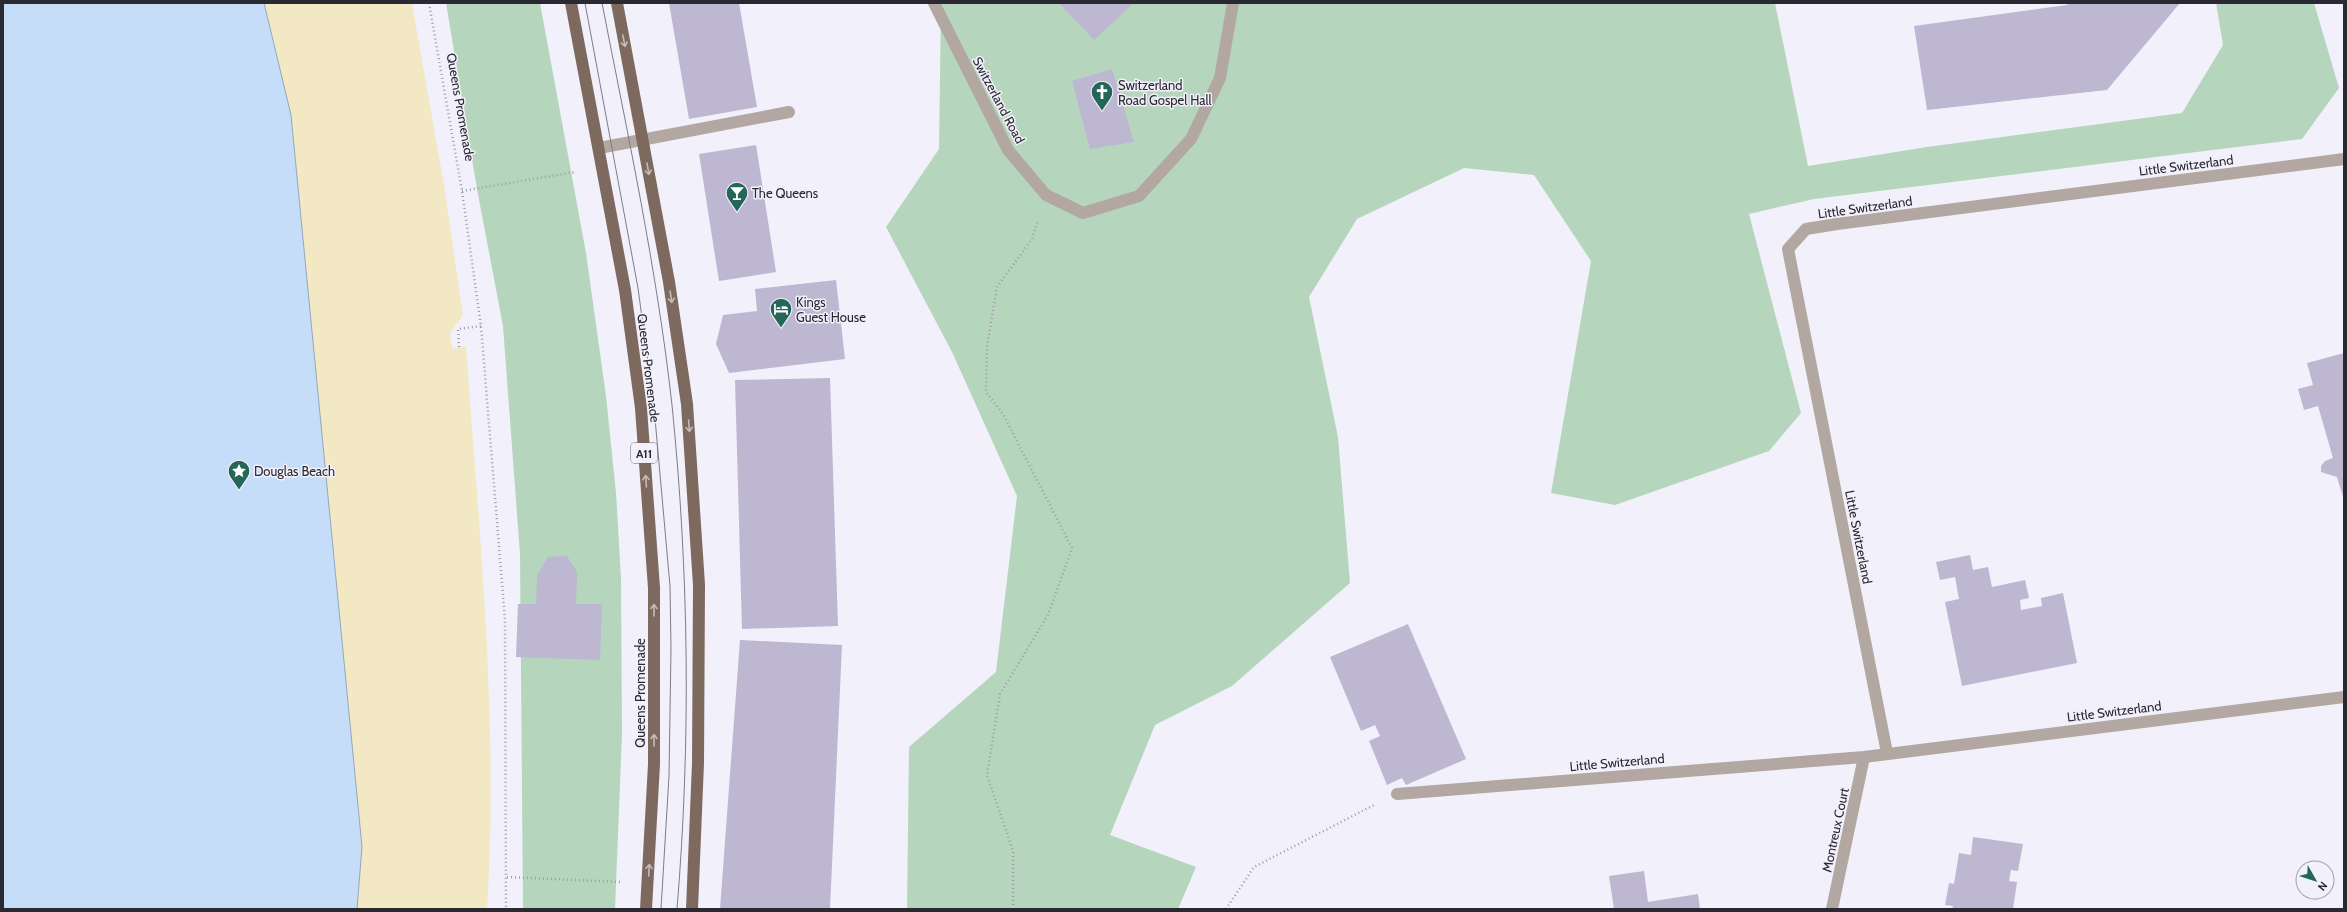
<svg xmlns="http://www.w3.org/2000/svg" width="2347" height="912" font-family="Cabin,sans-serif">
	<rect width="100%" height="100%" fill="#f2f0fb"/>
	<path fill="#b5d6bd" d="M446,3H540L586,253L606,396L616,493L621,578L622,734L615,909H523L520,554L503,326L477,189Z
		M941,3H1775L1808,166L1927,147L2182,113L2223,45L2216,3H2314L2339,88L2302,139L1814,199L1749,214L1801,413L1769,451L1615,505L1551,493L1591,261L1534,175L1464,168L1357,219L1309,297L1338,437L1350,583L1232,686L1155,725L1110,835L1196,867L1178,909H907L909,747L996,672L1017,496L952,352L886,227L939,149Z"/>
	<path fill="#f2e8c3" d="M3,3H412L444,185L463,315L450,333L452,349L466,346C479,532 499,722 487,909H3Z"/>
	<path fill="#c5ddf8" stroke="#96a7bc" d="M3,3H264L291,115L362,847L357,909H3Z"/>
	<path fill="#bdb7d1" d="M669,3H739L757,107L689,119Z
		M1059,3H1134L1094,40Z
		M2069,3H2180L2107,90L1927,110L1914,26L2067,5Z
		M1112,69L1134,142L1090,149L1072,81Z
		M756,145L776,272L719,281L699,154Z
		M836,280L845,359L729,373L716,344L723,315L757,311L755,289Z
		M2344,353V500L2337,477L2321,472V466L2325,461L2333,458L2318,406L2304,410L2298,389L2313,385L2307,363Z
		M830,378L838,626L742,629L735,380Z
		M1970,555L1973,570L1988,567L1992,587L2025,580L2029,598L2020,600L2021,610L2042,606L2041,598L2063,593L2077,663L1962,686L1945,602L1959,599L1955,577L1940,580L1936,562Z
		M567,556L577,572L576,604H602L600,660L516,657L518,604H536L537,575L548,557Z
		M1408,624L1466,759L1406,785L1402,778L1387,785L1369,741L1380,736L1375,725L1361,731L1330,657Z
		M740,640L842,645L830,909H720Z
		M1973,837L2023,844L2018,871L2011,870L2009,881L2017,882L2013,909H1952L1953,906L1945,905L1949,883L1954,884L1959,853L1971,855Z
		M1644,871L1648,902L1698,894L1700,909H1614L1609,876Z"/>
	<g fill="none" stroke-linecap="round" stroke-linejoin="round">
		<path stroke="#9f9da7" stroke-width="2.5" stroke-dasharray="1 3" stroke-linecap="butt" d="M429,3L462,191L481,326L505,620L506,909
			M462,191L575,172
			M459,347L458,329L481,326
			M507,877L622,882
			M1013,909V851L987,775L1000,694L1048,615L1072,548L1003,414L986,392L987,347L997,287L1032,239L1038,220
			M1226,909L1254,867L1374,805"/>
		<path stroke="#b3a7a1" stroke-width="12" d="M934,3L1008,150L1046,195L1083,213L1139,196L1191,139L1220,78L1233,3
			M599,148L789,112
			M1887,753L1788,249L1806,229L1837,224L2344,159
			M1397,794L1864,757L2344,697
			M1832,909L1864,757"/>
		<path stroke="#7e695f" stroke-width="12" d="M571,3L625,290L641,408L654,588V764L646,909
			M617,3L669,282L687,404L699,585L698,763L692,909"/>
		<path stroke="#7e7c86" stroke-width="1" d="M585,3L638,288L654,407L670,586L671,648L669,776L661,909
			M602,3C628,136 657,270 672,405C689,573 691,741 677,909"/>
	</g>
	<defs><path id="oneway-shaft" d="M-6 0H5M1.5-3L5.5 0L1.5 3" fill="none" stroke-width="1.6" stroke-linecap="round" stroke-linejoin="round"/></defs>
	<g stroke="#c4babd">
		<use href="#oneway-shaft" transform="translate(624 41) rotate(79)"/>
		<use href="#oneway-shaft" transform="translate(648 169) rotate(80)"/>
		<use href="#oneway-shaft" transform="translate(671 297) rotate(81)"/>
		<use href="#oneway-shaft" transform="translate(689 426) rotate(86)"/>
		<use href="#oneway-shaft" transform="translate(646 481) rotate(-94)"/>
		<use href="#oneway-shaft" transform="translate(654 610) rotate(-90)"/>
		<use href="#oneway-shaft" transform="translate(654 740) rotate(-90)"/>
		<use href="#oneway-shaft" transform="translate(649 870) rotate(-87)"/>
	</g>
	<defs>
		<g id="church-pin" transform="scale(1.15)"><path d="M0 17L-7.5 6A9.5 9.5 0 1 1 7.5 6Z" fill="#246758" stroke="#f2f0fb"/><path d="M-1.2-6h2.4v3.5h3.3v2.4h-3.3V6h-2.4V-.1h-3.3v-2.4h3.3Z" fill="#fff"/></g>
		<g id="bar-pin" transform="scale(1.15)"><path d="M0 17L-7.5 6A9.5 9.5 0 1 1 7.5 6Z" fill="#246758" stroke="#f2f0fb"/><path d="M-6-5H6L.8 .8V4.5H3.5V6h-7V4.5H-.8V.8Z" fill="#fff"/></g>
		<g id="hotel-pin" transform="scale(1.15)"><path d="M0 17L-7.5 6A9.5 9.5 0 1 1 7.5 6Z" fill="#246758" stroke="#f2f0fb"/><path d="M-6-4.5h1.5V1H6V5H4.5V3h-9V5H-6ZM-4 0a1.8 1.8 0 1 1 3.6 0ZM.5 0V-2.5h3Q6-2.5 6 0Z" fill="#fff"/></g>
		<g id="sight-pin" transform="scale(1.15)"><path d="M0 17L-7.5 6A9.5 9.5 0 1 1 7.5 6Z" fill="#246758" stroke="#f2f0fb"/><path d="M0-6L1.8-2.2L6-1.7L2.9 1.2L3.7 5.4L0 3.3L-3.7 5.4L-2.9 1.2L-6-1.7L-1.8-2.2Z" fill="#fff"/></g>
	</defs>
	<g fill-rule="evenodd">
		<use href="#church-pin" x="1102" y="92"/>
		<use href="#bar-pin" x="737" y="193"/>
		<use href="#hotel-pin" x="781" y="309"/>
		<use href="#sight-pin" x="239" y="471"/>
	</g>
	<g text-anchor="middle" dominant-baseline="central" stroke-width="3" stroke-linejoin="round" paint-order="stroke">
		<rect fill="#f2f0fb" stroke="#66646e" stroke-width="1" x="631" y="443" width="26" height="20" rx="3"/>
		<g font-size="12" font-weight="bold" fill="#2a2831">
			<text x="644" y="453">A11</text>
		</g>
		<g font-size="13" fill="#2a2831" stroke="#f2f0fb" text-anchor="start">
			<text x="1118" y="85">Switzerland<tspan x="1118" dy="15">Road Gospel Hall</tspan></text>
			<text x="752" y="193">The Queens</text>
			<text x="796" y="302">Kings<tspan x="796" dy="15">Guest House</tspan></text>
			<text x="254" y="471">Douglas Beach</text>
		</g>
		<g font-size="13" fill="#2a2831" stroke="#f2f0fb">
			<text transform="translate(999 100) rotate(62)">Switzerland Road</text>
			<text transform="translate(461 107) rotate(80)">Queens Promenade</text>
			<text transform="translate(2186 165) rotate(-7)">Little Switzerland</text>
			<text transform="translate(1865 207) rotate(-8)">Little Switzerland</text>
			<text transform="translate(649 368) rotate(83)">Queens Promenade</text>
			<text transform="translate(1859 537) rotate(79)">Little Switzerland</text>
			<text transform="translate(640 693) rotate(-90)">Queens Promenade</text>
			<text transform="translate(2114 711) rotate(-7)">Little Switzerland</text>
			<text transform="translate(1617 762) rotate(-5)">Little Switzerland</text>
			<text transform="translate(1835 830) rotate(-78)">Montreux Court</text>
		</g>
	</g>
	<rect width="2347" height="912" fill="none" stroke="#2a2831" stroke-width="8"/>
	<g transform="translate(2315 880) rotate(129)"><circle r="19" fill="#f2f0fb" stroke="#a2a0aa"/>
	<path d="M0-3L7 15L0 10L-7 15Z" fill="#246758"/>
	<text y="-6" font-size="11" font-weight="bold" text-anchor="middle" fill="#2a2831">N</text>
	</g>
</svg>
